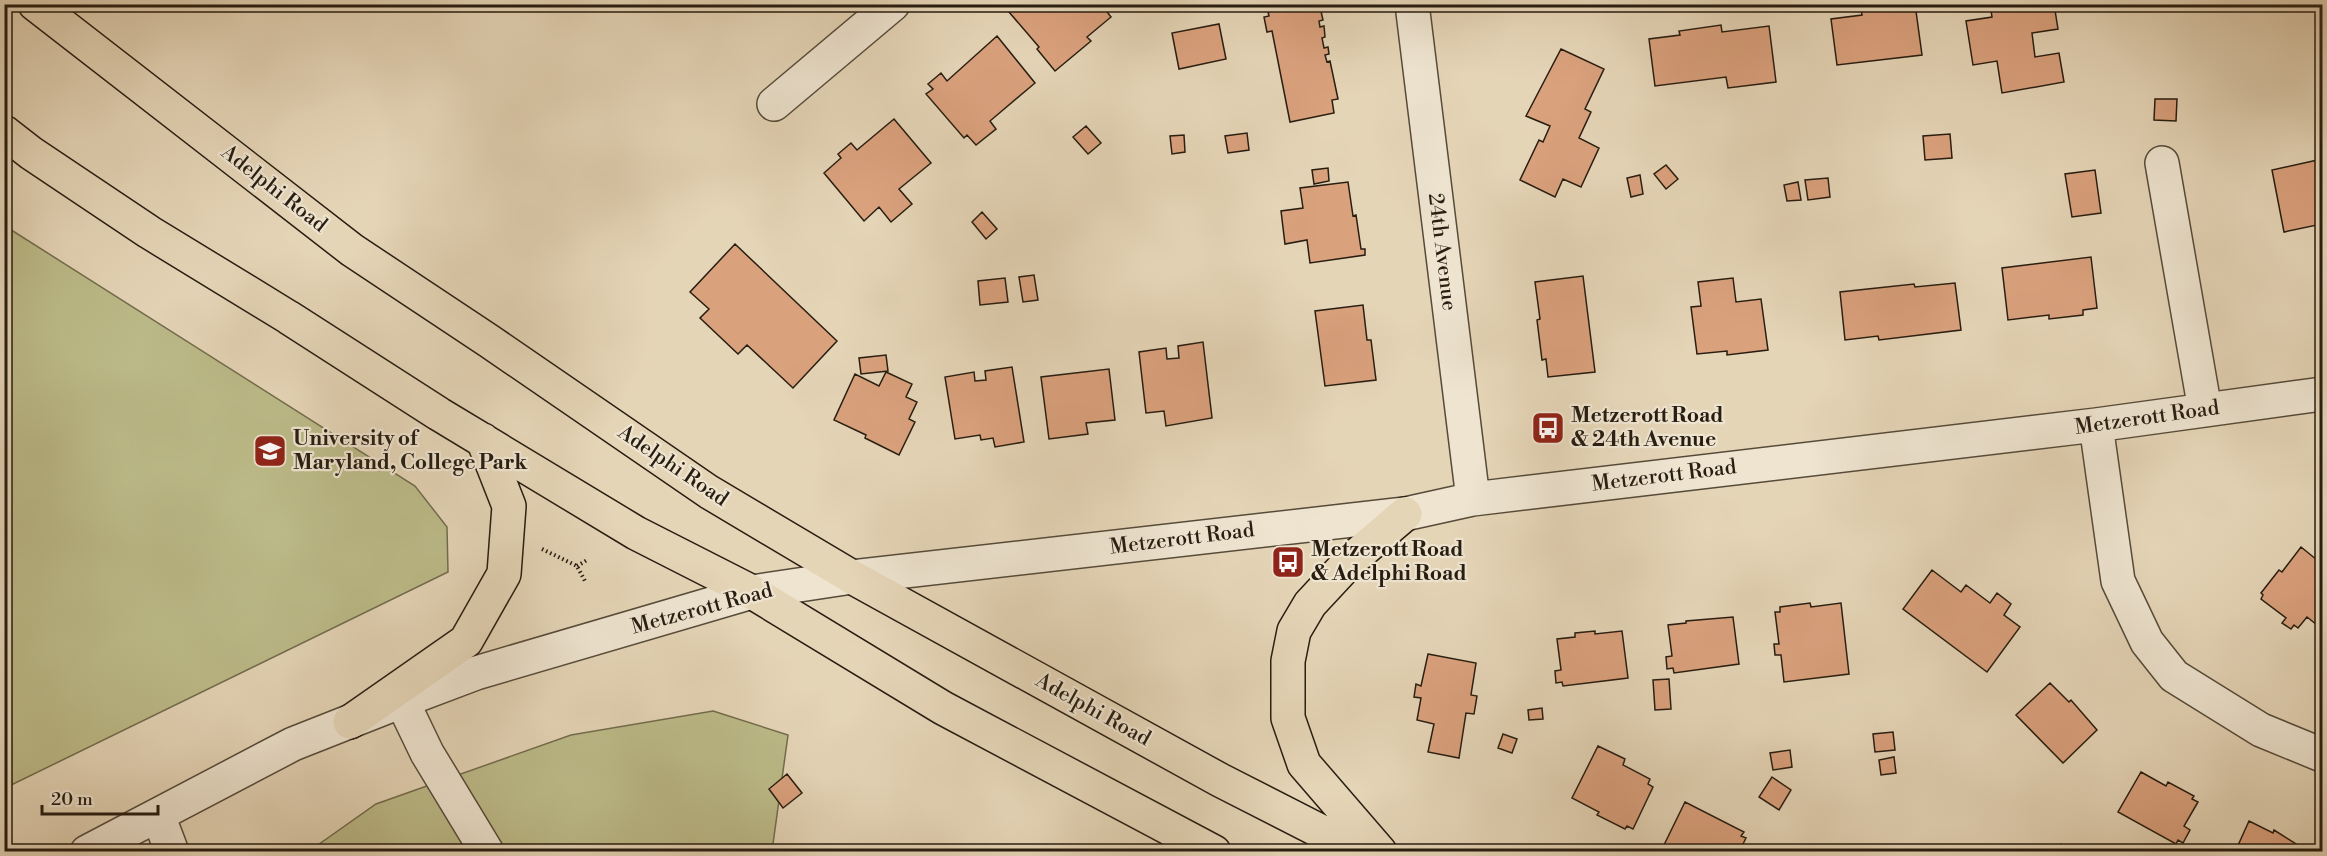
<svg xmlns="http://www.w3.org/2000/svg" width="2327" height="856" font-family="'Libre Bodoni',serif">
	<rect width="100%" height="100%" fill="#e5d5b7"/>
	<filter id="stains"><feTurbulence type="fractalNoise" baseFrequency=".00333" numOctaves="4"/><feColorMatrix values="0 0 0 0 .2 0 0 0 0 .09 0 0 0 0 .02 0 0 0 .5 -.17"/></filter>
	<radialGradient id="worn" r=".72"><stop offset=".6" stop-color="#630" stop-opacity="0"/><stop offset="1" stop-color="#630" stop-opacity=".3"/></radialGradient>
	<path fill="#bcbb89" stroke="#726c4d" stroke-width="1.5" d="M5,226L415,486L447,527L448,572L5,788Z
		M713,711L788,735L772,851L308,852L376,804L571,735Z"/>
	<path fill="#daa17d" stroke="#271d11" stroke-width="1.5" d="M1017,4H1101L1111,17L1087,37L1091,41L1055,71L1037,49L1039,47L1009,12Z
		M1305,4H1315L1316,8L1320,7L1323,20L1319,21L1320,27L1324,26L1325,37L1322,38L1324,48L1328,47L1329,54L1325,55L1327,62L1330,61L1338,99L1332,100L1334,113L1290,122L1272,31L1267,32L1264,17L1269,16L1268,12Z
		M1906,4H1915L1922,55L1837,65L1831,19L1862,15L1861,10Z
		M1990,4H2054L2058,29L2032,33L2035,57L2059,53L2064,82L2002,93L1997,61L1973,65L1966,21L1992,17Z
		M1219,24L1226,59L1179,69L1172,33Z
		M1721,25L1722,32L1769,26L1776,82L1728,88L1726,77L1655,86L1649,39L1680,35L1679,31Z
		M997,36L1035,83L990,121L996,129L976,145L967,135L964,138L926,94L933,89L928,84L941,73L947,81Z
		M1561,49L1604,69L1585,109L1591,112L1579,138L1599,148L1581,187L1563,179L1555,197L1520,180L1539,140L1543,142L1550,126L1526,116Z
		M2155,99H2177L2176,121L2154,120Z
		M894,119L931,163L899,189L912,204L891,222L879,207L864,221L824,173L841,158L838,154L851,143L857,150Z
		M1086,126L1101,143L1088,154L1073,137Z
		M1247,133L1249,150L1228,153L1225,136Z
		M1950,134L1952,158L1925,160L1923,136Z
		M1184,135L1185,152L1172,154L1170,136Z
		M2322,159V224L2284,232L2272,170Z
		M1666,165L1678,179L1666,189L1654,174Z
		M1328,168L1329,181L1314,184L1312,170Z
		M2095,170L2101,213L2072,217L2065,174Z
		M1640,175L1643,194L1631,197L1627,178Z
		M1828,178L1830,197L1808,200L1805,180Z
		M1348,182L1353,216L1356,215L1361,249H1365V255L1310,263L1307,240L1285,244L1281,211L1303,208L1300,188Z
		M1798,182L1801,200L1787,201L1784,185Z
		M982,212L997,229L986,239L972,222Z
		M735,244L837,341L793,388L747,345L738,354L700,318L709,309L690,292Z
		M2091,257L2097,308L2083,310V315L2049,319V315L2008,320L2002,268Z
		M1034,275L1038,300L1023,302L1019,277Z
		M1583,276L1595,372L1548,377L1546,359L1542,360L1537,320L1540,319L1535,282Z
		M1005,278L1008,302L980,305L978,281Z
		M1733,278L1736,302L1761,299L1768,350L1727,355V351L1697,354L1691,307L1701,306L1698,282Z
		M1955,283L1961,330L1879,340L1878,336L1845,340L1840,292L1914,284L1915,287Z
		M1363,305L1367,340H1371L1376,380L1325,386L1315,311Z
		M1203,342L1212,418L1166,426L1164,411L1146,413L1139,352L1166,348L1167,359L1179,358L1178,346Z
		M886,355L888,371L861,374L859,358Z
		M1012,367L1024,442L995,447L993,438L981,440L980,435L955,439L945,377L974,372L975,381L986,380L985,371Z
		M1109,369L1115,420L1086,423L1088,434L1049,439L1041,377Z
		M886,372L912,384L906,397L917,402L909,419L915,422L899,455L865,438L866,435L834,420L855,374L879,386Z
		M2301,547L2322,564V629L2307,617L2298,628L2294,625L2291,629L2282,623L2286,618L2261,599L2263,595L2261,593L2279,570L2282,572Z
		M1932,570L1961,592L1966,585L1990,603L1997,593L2011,604L2004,615L2020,627L1987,672L1903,609Z
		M1810,603L1811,607L1841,603L1849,674L1784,682L1781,655H1775L1774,644H1779L1775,612H1780V607Z
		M1733,617L1739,664L1674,673L1673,668L1667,669L1666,657L1672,656L1668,625L1686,623V621Z
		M1595,631V634L1622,631L1628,678L1563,686L1562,682L1556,683L1555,671L1561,670L1557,639L1575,637V633Z
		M1428,654L1476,663L1471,695L1477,696L1474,714L1466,713L1459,758L1428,752L1434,724L1417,720L1421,698L1414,697L1416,684L1421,686Z
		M1669,679L1671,709L1655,710L1653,680Z
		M2050,683L2069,702L2071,700L2097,730L2063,763L2016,715Z
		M1542,708L1543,719L1529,720L1528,710Z
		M1893,732L1895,750L1875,752L1873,734Z
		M1503,734L1517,739L1512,753L1498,748Z
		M1598,746L1625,759L1623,765L1650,779L1648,784L1653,787L1633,829L1627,826L1625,829L1597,815L1599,812L1572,798Z
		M1790,750L1792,767L1773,770L1770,753Z
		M1894,757L1896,773L1881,775L1879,760Z
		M2141,772L2166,786L2168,782L2194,796L2192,799L2198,802L2184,826L2190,830L2183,843L2178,840L2176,844L2118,812Z
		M787,774L802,793L783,808L769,789Z
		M1772,777L1791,790L1779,810L1759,797Z
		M1685,802L1744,832L1741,836L1746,838L1741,848L1737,846L1734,852H1677L1664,845Z
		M2249,821L2273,833L2274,830L2309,852H2235Z
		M2061,844L2073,852H2057Z"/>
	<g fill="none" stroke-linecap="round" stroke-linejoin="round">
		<g stroke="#564b3a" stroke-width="36">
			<path id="minor" d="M1412,4L1473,499
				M774,104L893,4
				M2162,163L2205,410
				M2096,425L2118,581L2147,642L2174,676L2261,730L2322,755
				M402,701L427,753L487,852
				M158,815L172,852
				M87,852L293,744L402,701L476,673L752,592L852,577L1405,514L1473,499L2096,425L2322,394"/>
		</g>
		<g stroke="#271d11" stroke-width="36">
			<path id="major" d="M35,4L352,250L489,341L709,492L852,577L1220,780L1361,852
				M4,132L31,153L149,232L288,317L439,414L636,533L752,592L943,708L1214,852
				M350,722L466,641L504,574L509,506L483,440
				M1380,852L1304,764L1288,718V661L1294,631L1310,604L1350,561L1405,514"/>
		</g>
		<path stroke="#271d11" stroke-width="4" stroke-dasharray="1.5 3" stroke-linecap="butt" d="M542,549L577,566L586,583
			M577,566L587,560"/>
		<use href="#minor" stroke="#eee4d0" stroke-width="33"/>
		<use href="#major" stroke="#e5d5b7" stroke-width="33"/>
	</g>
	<defs>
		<g id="bus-square" transform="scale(1.725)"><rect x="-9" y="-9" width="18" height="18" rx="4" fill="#8f2418" stroke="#eee4d0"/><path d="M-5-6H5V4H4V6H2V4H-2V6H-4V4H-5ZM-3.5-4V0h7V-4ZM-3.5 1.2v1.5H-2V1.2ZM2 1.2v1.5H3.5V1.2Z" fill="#fff"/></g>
		<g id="university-square" transform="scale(1.725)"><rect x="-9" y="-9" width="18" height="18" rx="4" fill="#8f2418" stroke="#eee4d0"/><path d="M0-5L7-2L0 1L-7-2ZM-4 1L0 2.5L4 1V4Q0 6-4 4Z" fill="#fff"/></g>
	</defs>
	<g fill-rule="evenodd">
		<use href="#bus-square" x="1548" y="428"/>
		<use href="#university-square" x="270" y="451"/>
		<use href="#bus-square" x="1288" y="562"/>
	</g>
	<g text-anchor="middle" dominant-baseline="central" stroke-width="4.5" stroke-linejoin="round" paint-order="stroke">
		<g font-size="21" fill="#271d11" stroke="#eee4d0">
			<text transform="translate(274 189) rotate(38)">Adelphi Road</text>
			<text transform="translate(1442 252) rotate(83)">24th Avenue</text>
			<text transform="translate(2147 418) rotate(-8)">Metzerott Road</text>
			<text transform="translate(673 466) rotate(34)">Adelphi Road</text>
			<text transform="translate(1664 476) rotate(-7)">Metzerott Road</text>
			<text transform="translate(1182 539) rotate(-7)">Metzerott Road</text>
			<text transform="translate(702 609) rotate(-15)">Metzerott Road</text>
			<text transform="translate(1093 710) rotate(29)">Adelphi Road</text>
		</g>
		<g font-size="21" font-weight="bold" fill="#271d11" stroke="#eee4d0" text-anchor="start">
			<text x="1571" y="416">Metzerott Road<tspan x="1571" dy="24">&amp; 24th Avenue</tspan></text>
			<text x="293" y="439">University of<tspan x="293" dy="24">Maryland, College Park</tspan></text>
			<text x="1311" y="550">Metzerott Road<tspan x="1311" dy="24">&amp; Adelphi Road</tspan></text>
		</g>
	</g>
	<rect width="2327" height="856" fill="none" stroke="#e5d5b7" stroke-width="24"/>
	<rect x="6" y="6" width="2315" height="844" fill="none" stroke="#271d11" stroke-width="3"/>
	<rect x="12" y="12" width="2303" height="832" fill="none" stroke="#271d11" stroke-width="1.5"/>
	<path d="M42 805v9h116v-9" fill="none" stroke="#271d11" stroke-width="3"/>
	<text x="51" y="805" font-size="18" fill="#271d11" stroke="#eee4d0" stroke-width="4.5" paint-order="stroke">20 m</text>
	<rect width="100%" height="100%" filter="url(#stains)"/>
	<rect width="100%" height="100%" fill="url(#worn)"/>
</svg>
